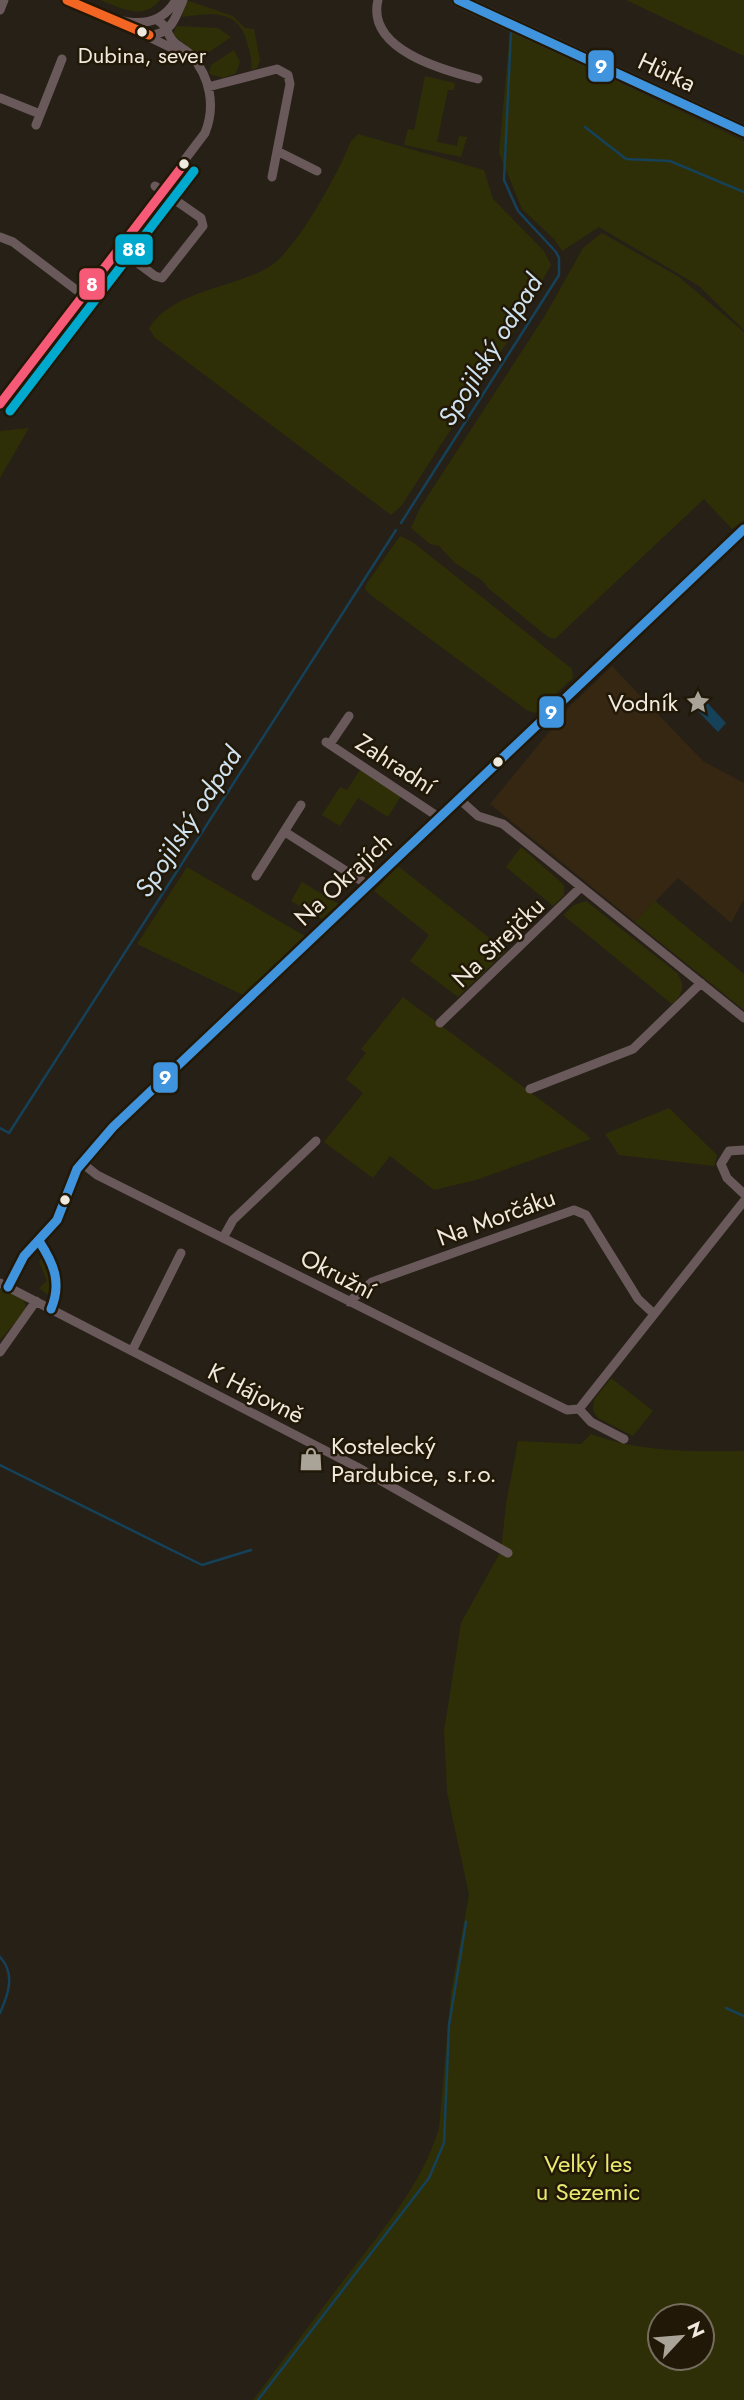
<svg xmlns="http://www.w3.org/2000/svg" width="744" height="2400" font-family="Jost,sans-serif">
	<rect width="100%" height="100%" fill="#262017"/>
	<path fill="#352712" d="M612,666L703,761L744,783V899L731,923L678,878L635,922L490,804L571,705Z"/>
	<path fill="#2f2f07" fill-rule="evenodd" d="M100,0H160C143,21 121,8 100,0Z
		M186,0L233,16L245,28L254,29L260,60L257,68L251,70C253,60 249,51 247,42C238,8 210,13 182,17Z
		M626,0H744V56Z
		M176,26L218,28L231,37L202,57L173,35Z
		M510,31L744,141V330L699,286L599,227L562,251L554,239L522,209L499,153Z
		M234,50L240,62L236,73L223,78L209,74L211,65Z
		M425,76L455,83L454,90H448L437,142L457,146L459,136L467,137L461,157L404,145L408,129L414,130Z
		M358,134L484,170L493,199L544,251L551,265L513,333L402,505L391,515L154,337L149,328C174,290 232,289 269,267C296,251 339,172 351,141Z
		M602,233L679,277L744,332V520L732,529L704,499L555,639L548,637L489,589L483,581L455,563L439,546L430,544L411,528L420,508L546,314L583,248Z
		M29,428L0,478V431Z
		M400,536L414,543L572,669L573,678L535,713L528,711L372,596L365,589L367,583Z
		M360,770L401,796L388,817L358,798L340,826L322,815L340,787L347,790Z
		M521,847L564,885V895L553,906L506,867Z
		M398,866L506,951L458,997L410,961L429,935L374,891Z
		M187,867L305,936L243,995L137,944Z
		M302,882L339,904L322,919L291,901Z
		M586,901L677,973C686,986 683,994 672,1004L563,915L574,905Z
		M655,901L744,974V1010L635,922Z
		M403,997L586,1134L591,1139L476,1180L434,1190L390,1156L373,1178L324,1142L363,1093L346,1079L366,1053L361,1049Z
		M669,1108L717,1155L714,1166L619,1155L605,1134Z
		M44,1253L53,1271L51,1297L39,1288L47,1281L39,1262Z
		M0,1287L23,1298L27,1309L0,1340Z
		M611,1378L653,1411L633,1436L598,1418L593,1411L594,1400Z
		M591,1434C639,1452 693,1452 744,1451V2400H253C284,2359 315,2317 347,2276C383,2229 422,2185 439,2128L451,1992L469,1895L447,1792L444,1731L461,1623L501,1551L506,1504L518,1441L581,1444ZM660,2316H702V2358H660Z"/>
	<path fill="#154159" d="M700,695L726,723L718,732L691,704Z"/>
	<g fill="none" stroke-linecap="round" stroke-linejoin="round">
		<path stroke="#154159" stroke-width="2.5" d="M585,127L626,159L670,161L744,192
			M401,523L559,275V258L556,252L518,211L504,180L511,32
			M0,1128L9,1133L396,530
			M0,1465L202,1565L251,1550
			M0,1957C16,1974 8,1995 0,2013
			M726,2008L744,2016
			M258,2400L429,2178L444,2143L449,2025L466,1922"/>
		<path stroke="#6a595a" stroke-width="9" d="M67,0C102,14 151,43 176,0
			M378,0C366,49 442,70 478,79
			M0,10L4,0
			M124,25L178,51
			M151,35C171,34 176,17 183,0
			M208,87L277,69L288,75L290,84L272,177
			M0,98L40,114
			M36,125L62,59
			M279,152L317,171
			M0,237L13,242L83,295
			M119,249L155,276L162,278L203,226L201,218L155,186
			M0,404L205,133C216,106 210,77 191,55C186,49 178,47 173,41C166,33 168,26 157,20
			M326,742L440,818
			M330,744L349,716
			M459,799L478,816L503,824L744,1018
			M285,832L368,885
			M256,876L301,805
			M440,1023L581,887
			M530,1089L633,1049L701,983
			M744,1150L729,1151L721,1164L727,1178L744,1194
			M82,1163L97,1175L567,1410L579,1409L591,1422L624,1439
			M223,1238L233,1220L316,1141
			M39,1241C54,1264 65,1282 51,1309
			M0,1283L357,1467L508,1553
			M349,1302L372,1282L574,1210L586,1215L638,1299L654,1314
			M132,1351L181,1253
			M0,1352L36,1301
			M579,1409L744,1201"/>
		<path stroke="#6d5c5b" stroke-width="12" d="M8,1287L24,1256L57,1220L77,1169L113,1127L744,529"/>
		<path stroke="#6a5a58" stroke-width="14" d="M458,0L744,132"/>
		<g stroke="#221807" stroke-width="14">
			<path id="bus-1" d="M458,0L744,132
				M39,1241C54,1264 62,1283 51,1309
				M8,1287L24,1256L57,1220L77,1169L113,1127L744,529"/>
		</g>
		<g stroke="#221807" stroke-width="14">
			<path id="bus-2" d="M0,404L184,164"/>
		</g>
		<g stroke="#221807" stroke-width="14">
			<path id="bus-3" d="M10,411L194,171"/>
		</g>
		<g stroke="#221807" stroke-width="14">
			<path id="bus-4" d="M67,0L149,35"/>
		</g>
		<use href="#bus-1" stroke="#4094de" stroke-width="9"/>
		<use href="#bus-2" stroke="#f75a77" stroke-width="9"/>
		<use href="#bus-3" stroke="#00a9ce" stroke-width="9"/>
		<use href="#bus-4" stroke="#f26522" stroke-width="9"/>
	</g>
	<defs>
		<g id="sight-bare" transform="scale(1.89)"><path d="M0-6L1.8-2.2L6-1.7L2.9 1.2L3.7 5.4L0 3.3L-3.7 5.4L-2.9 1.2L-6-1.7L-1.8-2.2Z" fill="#a9a398" stroke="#221807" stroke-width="2.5" paint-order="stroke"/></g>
		<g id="shop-bare" transform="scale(1.89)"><path d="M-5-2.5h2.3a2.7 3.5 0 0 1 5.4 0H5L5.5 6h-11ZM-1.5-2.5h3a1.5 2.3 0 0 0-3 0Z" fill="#a9a398" stroke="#221807" stroke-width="2.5" paint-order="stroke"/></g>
	</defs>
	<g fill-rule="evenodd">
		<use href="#sight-bare" x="698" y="702"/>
		<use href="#shop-bare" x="311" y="1459"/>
	</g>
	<g fill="#f0e9de" stroke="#221807" stroke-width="2.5">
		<circle cx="142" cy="32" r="6"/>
		<circle cx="184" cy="164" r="6"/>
		<circle cx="498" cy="762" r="6"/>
		<circle cx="65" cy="1200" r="6"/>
	</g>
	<g text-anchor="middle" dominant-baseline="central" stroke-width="5" stroke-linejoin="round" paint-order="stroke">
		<g font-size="22" fill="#f0e9de" stroke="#221807">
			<text x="142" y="55">Dubina, sever</text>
		</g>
		<g font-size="24" fill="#f0e9de" stroke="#221807">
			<text transform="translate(667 72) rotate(25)">Hůrka</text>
			<text transform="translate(396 764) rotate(33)">Zahradní</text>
			<text transform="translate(343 879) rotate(-43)">Na Okrajích</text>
			<text transform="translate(498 942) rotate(-44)">Na Strejčku</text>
			<text transform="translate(496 1217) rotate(-20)">Na Morčáku</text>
			<text transform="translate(338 1274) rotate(27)">Okružní</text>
			<text transform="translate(256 1393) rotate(27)">K Hájovně</text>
		</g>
		<g font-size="24" fill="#f0e9de" stroke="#221807" text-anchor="end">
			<text x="678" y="702">Vodník</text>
			<text x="331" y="1445" text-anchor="start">Kostelecký<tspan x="331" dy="28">Pardubice, s.r.o.</tspan></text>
		</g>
		<g font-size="24" fill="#e8ea6f" stroke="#221807">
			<text x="588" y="2163">Velký les<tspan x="588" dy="28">u Sezemic</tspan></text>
		</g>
		<g font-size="26" font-style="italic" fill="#cee2f0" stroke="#221807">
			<text transform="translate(490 350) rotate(-58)">Spojilský odpad</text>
			<text transform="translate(188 822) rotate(-57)">Spojilský odpad</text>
		</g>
	</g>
	<g stroke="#221807" stroke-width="2.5">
		<rect x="587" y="49" width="28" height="34" rx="7" fill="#4094de"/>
		<rect x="114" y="233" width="40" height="33" rx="7" fill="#00a9ce"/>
		<rect x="78" y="267" width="28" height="34" rx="7" fill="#f75a77"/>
		<rect x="538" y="695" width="27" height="34" rx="7" fill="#4094de"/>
		<rect x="152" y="1061" width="27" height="33" rx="7" fill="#4094de"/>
	</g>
	<g font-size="19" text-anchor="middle" font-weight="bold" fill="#fff">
		<text x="601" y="73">9</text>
		<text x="134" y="256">88</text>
		<text x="92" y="291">8</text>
		<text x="551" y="719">9</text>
		<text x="165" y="1084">9</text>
	</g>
	<g transform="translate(681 2337) rotate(64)"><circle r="33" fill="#221807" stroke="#746c5d" stroke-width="2"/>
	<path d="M0-5L12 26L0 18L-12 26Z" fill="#a9a398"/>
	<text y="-10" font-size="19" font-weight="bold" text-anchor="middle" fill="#f0e9de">N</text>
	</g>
</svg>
